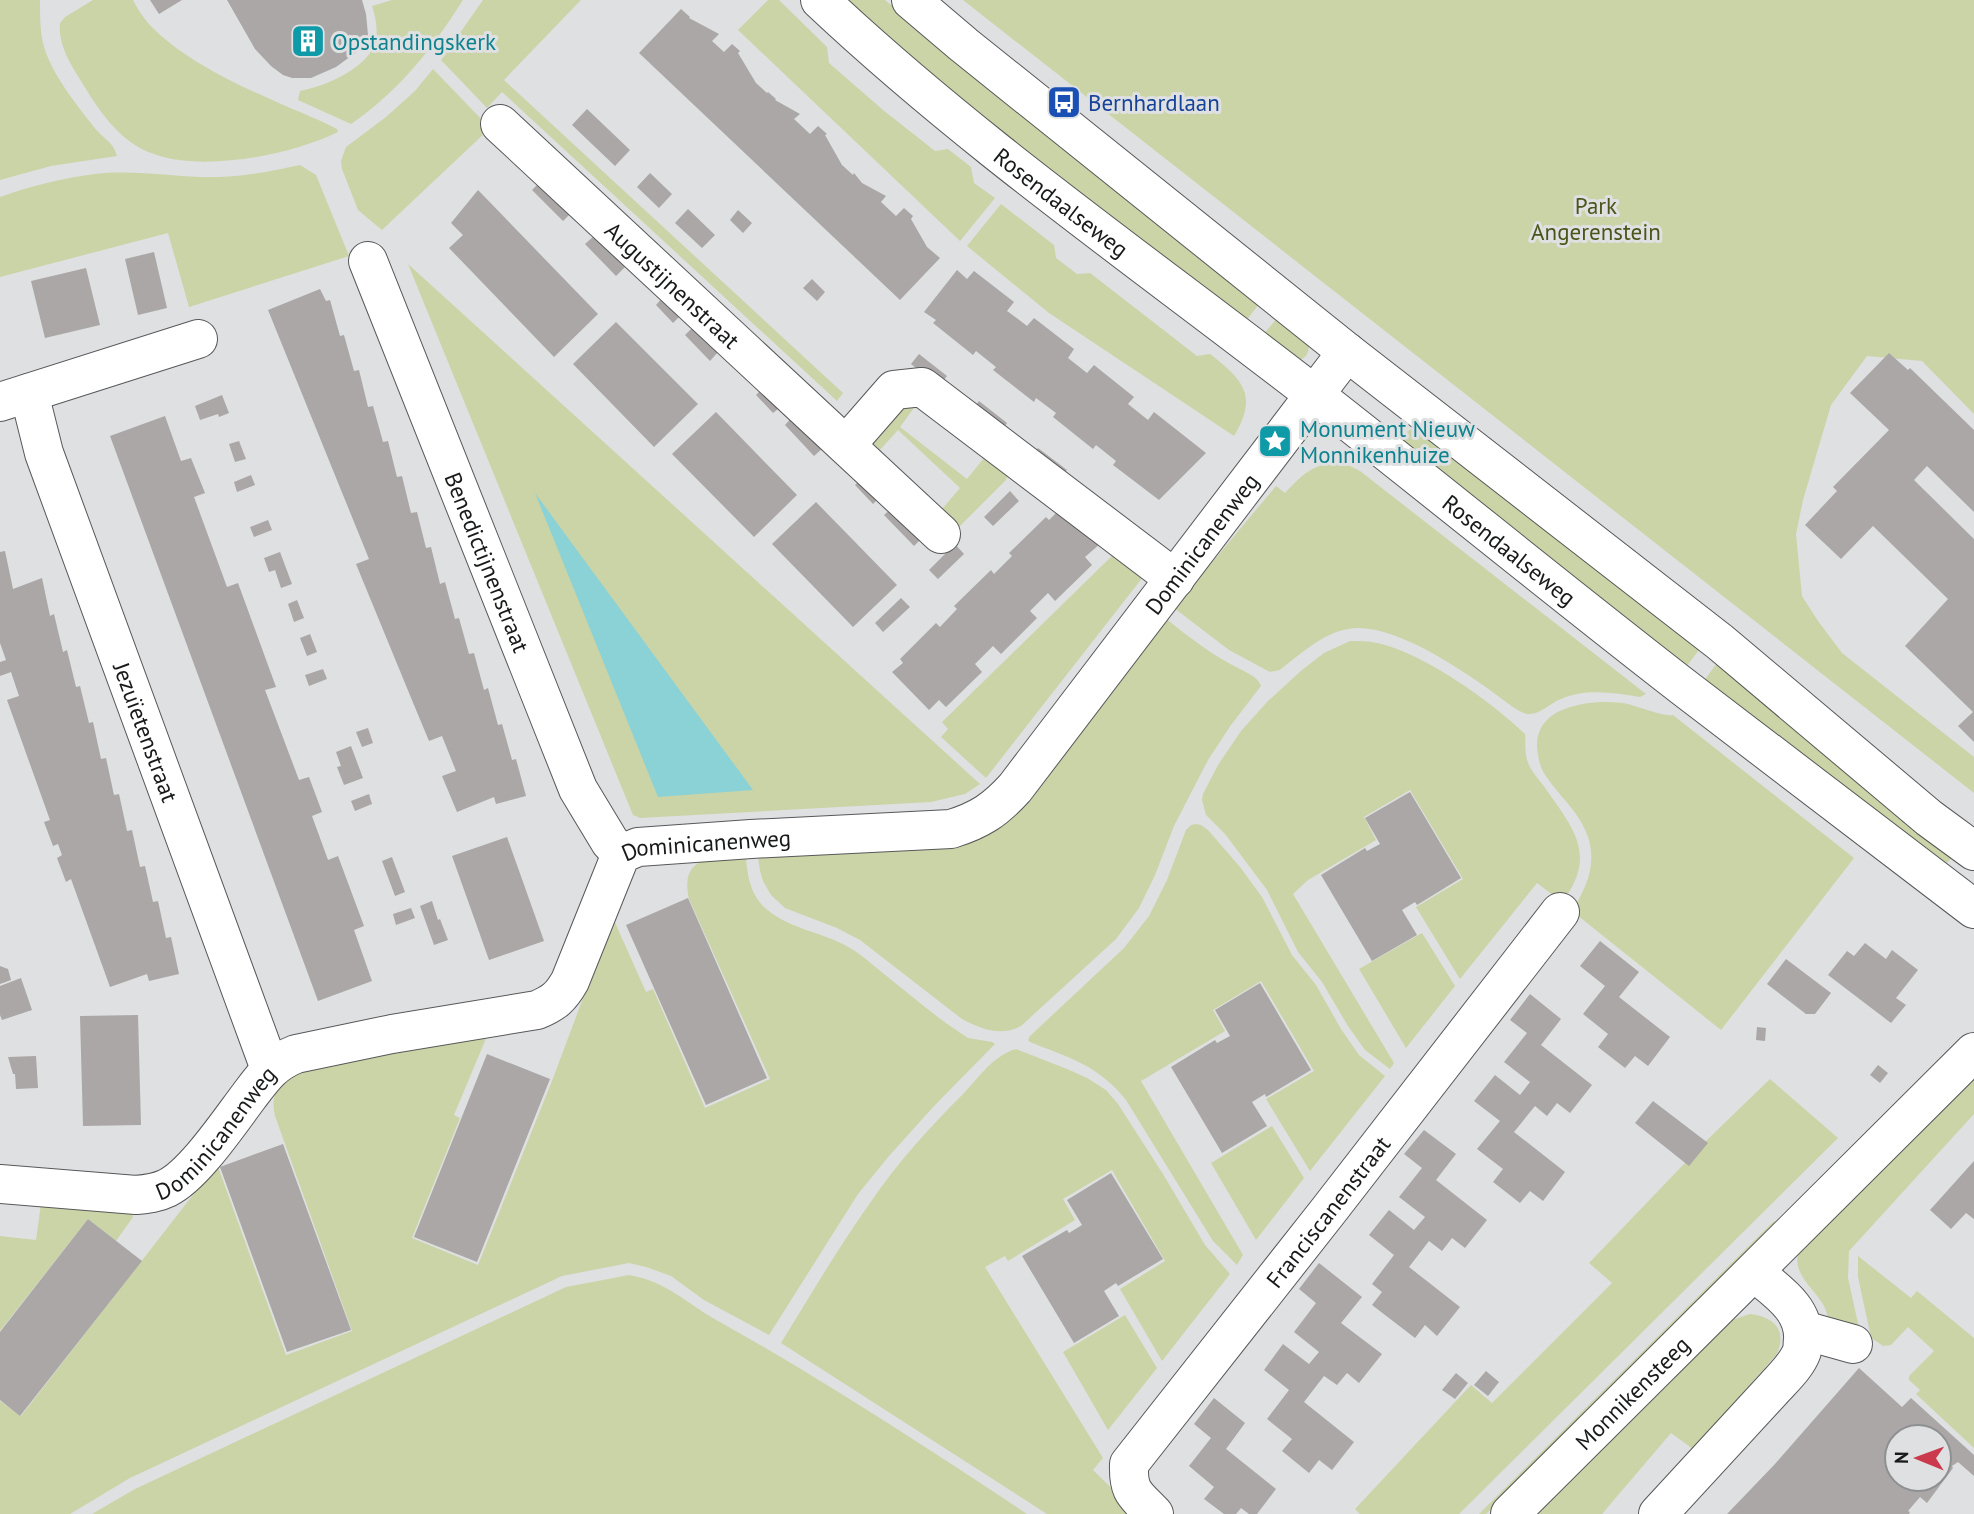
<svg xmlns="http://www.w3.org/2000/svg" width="1974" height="1514" font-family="'PT Sans',sans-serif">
	<rect width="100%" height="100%" fill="#dfe0e2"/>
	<path fill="#cbd4a6" d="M0,0H40C40,14 40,30 43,43C50,72 76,104 94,127C103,139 113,141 117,156L51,166L0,180Z
		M93,0H133C137,8 142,16 148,23C192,70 269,98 327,124L337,129L338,132C289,156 196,174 146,151C118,138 100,112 84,86C72,66 58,47 60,23L65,17Z
		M392,0H463C432,49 399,91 351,124L298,100L300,91C323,87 366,69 374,45C379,32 376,19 372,6Z
		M483,0H581L504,80L843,393L837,401L502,92L487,108L441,60Z
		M768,0H779L827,47L829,63L883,110L935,151L948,149L971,167L974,183L995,198L960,241L738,30Z
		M839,0H885L1259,304L1243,325L1018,150Z
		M963,0H1974V414L1922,361L1867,356L1831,405L1803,500L1796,534L1802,596L1818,621L1842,653L1974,757V793Z
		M433,69L488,126V130L382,230L358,210L342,169L341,161L346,147L386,117L415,91Z
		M300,165L316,175L349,256L189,307L168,233L0,277V197C31,186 62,178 95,174C136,169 178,178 219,177C247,176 273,171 300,165Z
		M1001,204L1054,245L1056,258L1077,274L1090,273L1197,356L1210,354C1242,379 1259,395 1234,436L1049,313L967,246Z
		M408,264L980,784L965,794L931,802L640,818L633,815Z
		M1278,317L1309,345C1309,353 1306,358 1298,361L1262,336Z
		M904,403L916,405L900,427L967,479L984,458L1008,473L1006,480L959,527L942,509L960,488L898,430L879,451L872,442Z
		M1413,428L1422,430L1699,650L1686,667L1401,442L1405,433Z
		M1332,463L1348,465L1360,471L1646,694L1640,697C1614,693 1586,688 1561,699C1550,703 1540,715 1528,714C1518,713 1496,694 1487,688C1454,665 1389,621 1348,629C1323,633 1299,655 1280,670L1270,672L1229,650L1174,608L1276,486L1285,493C1299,478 1310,466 1332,463Z
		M1114,554L1143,577L986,778L941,737L948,729L942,722Z
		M1165,618C1189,637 1213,656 1240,669C1249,674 1258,677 1261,686L1231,725L1208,760L1174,826L1155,875L1139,908L1116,939L1021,1026C1001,1037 981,1029 962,1019L860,940L837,928L785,908L771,895L763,881L760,871L758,857L946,846Z
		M1350,641C1359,641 1368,641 1377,643C1422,652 1492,702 1525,734C1526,746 1524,756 1530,767C1533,773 1538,779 1543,785C1572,827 1599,854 1562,902L1537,883L1460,979L1416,907L1463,879L1410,790L1364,817L1376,840L1308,880L1293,894L1394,1063L1390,1069L1365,1050L1348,1026L1322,982L1298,952L1267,890L1225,834L1206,815L1202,800L1203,794L1218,765L1241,731L1268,701L1302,670L1324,653Z
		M1717,663L1957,851L1942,869L1704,681Z
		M1600,702C1607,702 1615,702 1623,703C1636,705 1662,717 1673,715L1854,858L1721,1030L1572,911C1586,888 1596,867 1589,840C1581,812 1558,796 1544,773C1539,765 1538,755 1537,747C1536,712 1572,704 1600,702Z
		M1196,824L1201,825L1208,830L1240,867L1262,897L1292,955L1316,985L1341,1029L1359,1055L1385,1076L1310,1171L1266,1099L1314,1071L1261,981L1213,1010L1225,1031L1141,1081L1243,1255L1237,1265L1213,1241L1126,1100C1098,1065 1070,1058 1030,1042L1028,1040L1030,1036L1124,948L1149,916L1167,880L1186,830L1191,825Z
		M746,857C747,874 750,893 763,906C788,930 822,931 850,948C862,955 873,965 884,974C908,993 931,1013 956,1030L968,1038L992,1042L995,1044L935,1105L889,1156L858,1194L769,1335L704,1300L671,1276L646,1267L629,1263L562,1276L130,1478L70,1514H0V1401L21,1416L217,1164L286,1355L352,1331L275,1116C269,1090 283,1077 306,1069L487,1036L454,1115L460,1118L412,1238L478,1265L552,1081L613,918L646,992L653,989L705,1108L770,1079L689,899C679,854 714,858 746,857Z
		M1422,933L1455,986L1406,1048L1359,969Z
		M1016,1049L1067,1069L1087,1078L1106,1090L1118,1104L1163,1174L1205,1245L1230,1274L1162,1361L1120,1289L1165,1261L1112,1170L1063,1199L1075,1220L1008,1261L1005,1256L985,1267L1103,1458L1093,1470L1138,1514H1047L781,1343C810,1296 838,1248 870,1203C897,1163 930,1127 964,1093C979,1077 994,1055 1016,1049Z
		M1974,1078V1114L1849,1251L1848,1278L1861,1337L1830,1325C1828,1320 1827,1313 1825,1308C1816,1289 1793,1277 1798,1253Z
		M1770,1079L1838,1138L1459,1514H1360L1355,1509L1471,1385L1492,1403L1612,1283L1589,1263L1707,1140Z
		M1272,1126L1304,1178L1256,1240L1211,1163Z
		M41,1204L132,1213L133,1217L116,1241L88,1219L0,1331V1236L36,1240Z
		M1774,1221L1778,1224L1486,1514H1479Z
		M1858,1256L1911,1298L1917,1291L1974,1338V1448L1916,1394L1920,1390L1909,1380V1376L1934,1351L1908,1327L1891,1345L1883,1346L1873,1339L1870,1333L1858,1277Z
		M629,1275C668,1282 686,1303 718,1321C824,1380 926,1447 1027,1514H92L135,1489L566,1287Z
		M1750,1314C1774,1317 1787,1329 1777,1354L1693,1449L1671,1433L1602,1514H1537L1732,1320Z
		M1125,1315L1157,1368L1108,1430L1063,1352Z"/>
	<path fill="#8ad2d6" d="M535,493L753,790L658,797Z"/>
	<path fill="#aaa7a6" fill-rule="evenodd" d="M150,0H182L159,14Z
		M227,0H362L366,14L368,35L366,43L362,48L336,67L311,78H292L283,75L271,66L255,49Z
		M681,9L690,17L689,18L719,34L712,41L724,52L732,44L740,51L738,53L756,83L767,93L768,92L776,99L775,100L800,114L794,119L810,134L818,126L827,134L825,135L842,165L853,175L854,173L862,183L886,196L881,202L896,216L904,208L913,216L911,219L927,247L940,258L900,300L639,53Z
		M587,109L630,150L615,166L572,125Z
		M650,173L672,194L659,208L637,187Z
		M541,181L572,212L563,221L532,190Z
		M478,190L598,314L554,357L449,248L463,235L451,223Z
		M688,209L715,235L702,248L675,223Z
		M738,210L752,223L743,233L730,220Z
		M594,236L625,267L616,276L585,244Z
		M154,252L167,308L138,315L125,259Z
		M86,268L100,325L45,338L31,281Z
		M957,270L967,279L974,271L1014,302L1007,311L1018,319L1027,326L1034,318L1074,349L1068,358L1087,373L1094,365L1134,397L1128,404L1148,420L1154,412L1206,453L1159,500L1113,465L1116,461L1096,445L1093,449L1053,417L1056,413L1036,398L1034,402L993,370L996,367L976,351L973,355L933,323L936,320L924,312Z
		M812,279L825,292L817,301L803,288Z
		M320,289L326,301L330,300L340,336L344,335L354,371L359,370L368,407L373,406L383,442L388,441L397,477L402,476L411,513L417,512L426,548L431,547L440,584L445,582L455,619L459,618L469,654L474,653L484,690L488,688L498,725L502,724L512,760L516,759L526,796L496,804L494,797L457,812L442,776L456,771L442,736L429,741L414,705L356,564L369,559L268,310Z
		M664,296L682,314L673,323L656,305Z
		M616,322L698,404L654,447L573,364Z
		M694,326L718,352L710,361L685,335Z
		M1889,353L1908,370L1910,368L1974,430V512L1927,466L1914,480L1974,539V742L1958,726L1973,712L1905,646L1948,599L1873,526L1841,559L1805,525L1837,491L1833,487L1889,430L1850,393Z
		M919,354L947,376L939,386L911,364Z
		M765,386L783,405L773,413L756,395Z
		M222,395L229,413L219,417L218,414L200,420L195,406Z
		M979,401L1007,423L1000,433L971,411Z
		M716,412L797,495L754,537L672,454Z
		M165,416L181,461L191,458L205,493L194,497L227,587L238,583L276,687L265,690L299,780L309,777L322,812L312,816L328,860L338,856L364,926L354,930L372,981L318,1001L110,436Z
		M793,416L824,447L814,456L785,425Z
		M239,441L246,459L235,462L229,444Z
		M1038,448L1067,470L1060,480L1031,458Z
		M251,475L255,485L237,492L234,482Z
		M864,477L882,495L873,504L855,485Z
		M1010,491L1019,501L993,526L984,517Z
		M816,502L897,585L853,627L772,544Z
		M893,507L923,537L914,546L884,515Z
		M1059,510L1101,543L1085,557L1092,565L1055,601L1048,593L1030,611L1037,618L1001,654L993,646L975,664L982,672L946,707L939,700L929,710L892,672L903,663L900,659L936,623L940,627L957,609L954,606L991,570L994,574L1012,556L1009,553L1046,517L1049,520Z
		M268,520L272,530L254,537L250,527Z
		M955,544L964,554L938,579L929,570Z
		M5,551L13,589L42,578L50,616L54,614L63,652L67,650L76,687L80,686L89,723L93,722L101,759L106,758L114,795L119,794L127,831L132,830L140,867L145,866L153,902L158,901L166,938L171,937L179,974L149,981L147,974L110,987L71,879L66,882L57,858L62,855L58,844L53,846L44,822L50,820L7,700L19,696L11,672L0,676V662L6,660L0,643V552Z
		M280,552L292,584L281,588L275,570L269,572L264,558Z
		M901,598L910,607L883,632L875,623Z
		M297,600L304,618L294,622L288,604Z
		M310,634L317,652L307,656L300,638Z
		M323,669L327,679L309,686L305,675Z
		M368,728L373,743L362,747L356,732Z
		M351,746L363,778L344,785L337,767L341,766L336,752Z
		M1410,792L1461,878L1417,905L1415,902L1402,910L1417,935L1372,961L1321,875L1365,848L1367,851L1380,844L1365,818Z
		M369,794L372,804L355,811L351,801Z
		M507,837L544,941L489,960L452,856Z
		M392,857L405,892L395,896L382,861Z
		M688,898L767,1078L706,1105L626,925Z
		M432,901L438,920L440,919L448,940L434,945L420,906Z
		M411,908L415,918L396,925L393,914Z
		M1600,941L1639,972L1619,997L1670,1037L1648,1066L1635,1056L1625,1068L1598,1047L1608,1034L1583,1014L1605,986L1580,966Z
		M1865,943L1886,959L1892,950L1918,970L1896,998L1906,1005L1891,1023L1828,975L1847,951L1854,956Z
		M1786,959L1831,993L1815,1014H1806L1767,984Z
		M0,966L8,969L11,980L0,984Z
		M21,978L32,1010L2,1020L0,1015V986Z
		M1260,983L1311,1070L1266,1097L1265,1094L1252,1102L1267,1126L1222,1153L1171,1067L1215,1040L1217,1043L1230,1036L1215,1010Z
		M1530,994L1561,1019L1541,1045L1592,1085L1570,1113L1557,1103L1547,1116L1535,1106L1514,1132L1565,1172L1543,1201L1530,1191L1520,1203L1493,1182L1503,1169L1477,1149L1500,1121L1474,1101L1495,1075L1520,1095L1530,1082L1504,1062L1527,1033L1510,1020Z
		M138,1015L141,1125L83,1126L80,1016Z
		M1757,1027L1766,1028L1765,1041L1756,1040Z
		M487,1054L550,1079L477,1262L414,1237Z
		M36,1056L38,1088L16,1089L15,1074H13L8,1057Z
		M1878,1065L1888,1073L1880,1083L1870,1075Z
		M1653,1101L1708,1143L1689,1166L1635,1123Z
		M1424,1130L1456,1154L1436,1180L1487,1220L1465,1248L1452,1238L1442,1251L1429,1241L1409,1267L1460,1307L1437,1336L1425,1325L1415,1338L1372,1305L1382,1292L1372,1284L1394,1255L1369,1235L1389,1210L1414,1230L1425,1217L1399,1197L1422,1168L1404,1154Z
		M283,1144L351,1330L287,1352L220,1167Z
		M1974,1161V1219L1966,1213L1951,1229L1930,1210Z
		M1111,1173L1163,1259L1118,1286L1116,1283L1104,1291L1119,1316L1074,1343L1022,1256L1067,1230L1069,1233L1082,1225L1067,1200Z
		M88,1219L142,1261L20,1416L0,1400V1332Z
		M1319,1263L1362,1297L1341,1323L1382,1354L1359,1383L1347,1373L1337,1385L1324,1376L1304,1402L1354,1442L1332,1470L1319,1460L1309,1473L1282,1451L1292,1439L1267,1419L1289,1390L1264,1370L1283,1344L1309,1364L1319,1352L1294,1332L1316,1303L1299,1289Z
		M1859,1368L1902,1407L1911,1398L1974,1455V1476L1958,1462L1952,1466L1953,1468L1927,1503L1920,1497L1908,1511L1910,1512L1909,1514H1727L1775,1464ZM1897,1437H1939V1479H1897Z
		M1486,1371L1499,1382L1488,1396L1474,1385Z
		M1456,1373L1468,1383L1455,1399L1442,1390Z
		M1214,1398L1245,1423L1226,1449L1276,1489L1257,1514H1249L1241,1508L1236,1514H1224L1204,1499L1214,1487L1189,1466L1211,1438L1194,1424Z"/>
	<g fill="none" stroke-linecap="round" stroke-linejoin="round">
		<g stroke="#57585a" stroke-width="40">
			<g id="minor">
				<path id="s1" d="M820,0C974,145 1149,266 1316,396C1440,493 1562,593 1686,689C1782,763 1878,836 1974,909"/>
				<path d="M911,0L964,45L1347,352L1720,642L1929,818L1974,851"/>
				<path id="s2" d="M500,124L941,534"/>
				<path id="s3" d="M368,261L578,789L610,842L621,854"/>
				<path id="s4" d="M29,393L44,453L270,1069"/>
				<path d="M0,402L198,339"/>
				<path d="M846,445L894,390L922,387L1175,579"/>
				<path id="s5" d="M0,1184L136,1195C147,1194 157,1193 167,1188C194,1175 230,1121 249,1096C264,1076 273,1063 296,1054L392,1034L537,1010C554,1003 561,997 570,981L621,854L638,847L751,839L951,829C980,820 995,810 1015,788L1347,352"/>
				<path d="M1803,1330L1853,1344"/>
				<path id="s6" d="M1154,1514C1135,1494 1128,1493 1129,1464L1329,1210L1560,912"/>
				<path id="s7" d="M1510,1514L1974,1052"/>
				<path d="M1658,1514L1775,1387C1784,1377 1797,1365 1802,1351C1803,1348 1802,1344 1803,1340C1805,1308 1776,1291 1754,1272"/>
			</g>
		</g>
		<use href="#minor" stroke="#fff" stroke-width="38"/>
	</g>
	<defs>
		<g id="building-square" transform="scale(1.75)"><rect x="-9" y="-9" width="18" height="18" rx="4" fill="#0f9aa8" stroke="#dfe0e2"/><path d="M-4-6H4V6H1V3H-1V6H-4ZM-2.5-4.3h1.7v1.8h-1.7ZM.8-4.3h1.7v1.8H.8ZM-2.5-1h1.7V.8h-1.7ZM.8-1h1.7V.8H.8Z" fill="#fff"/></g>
		<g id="bus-square" transform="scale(1.75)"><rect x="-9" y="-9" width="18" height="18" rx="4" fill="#1a4fb4" stroke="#dfe0e2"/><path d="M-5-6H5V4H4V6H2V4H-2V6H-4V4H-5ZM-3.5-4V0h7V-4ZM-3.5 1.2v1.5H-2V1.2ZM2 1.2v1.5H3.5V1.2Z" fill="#fff"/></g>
		<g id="sight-square" transform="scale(1.75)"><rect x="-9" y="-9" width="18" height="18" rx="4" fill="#0f9aa8" stroke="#dfe0e2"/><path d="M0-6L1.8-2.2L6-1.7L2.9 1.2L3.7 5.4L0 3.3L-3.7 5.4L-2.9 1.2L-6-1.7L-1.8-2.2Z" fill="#fff"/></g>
	</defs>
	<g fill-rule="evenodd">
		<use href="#building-square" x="308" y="41"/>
		<use href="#bus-square" x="1064" y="102"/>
		<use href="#sight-square" x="1275" y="441"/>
	</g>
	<g text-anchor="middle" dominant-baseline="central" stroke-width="6" stroke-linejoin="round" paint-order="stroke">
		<g font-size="23" fill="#0d838f" stroke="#dfe0e2" text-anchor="start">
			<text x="332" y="41">Opstandingskerk</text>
			<text x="1300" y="428">Monument Nieuw<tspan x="1300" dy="26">Monnikenhuize</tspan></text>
		</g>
		<g font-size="23" fill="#164399" stroke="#dfe0e2" text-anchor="start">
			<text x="1088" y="102">Bernhardlaan</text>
		</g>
		<g font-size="23" fill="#181919" stroke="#dfe0e2">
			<text stroke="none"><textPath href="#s1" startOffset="315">Rosendaalseweg</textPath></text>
			<text stroke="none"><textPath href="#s2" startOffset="236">Augustijnenstraat</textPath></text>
			<text stroke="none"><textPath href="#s5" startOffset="1500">Dominicanenweg</textPath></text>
			<text stroke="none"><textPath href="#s1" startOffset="882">Rosendaalseweg</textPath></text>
			<text stroke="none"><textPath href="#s3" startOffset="324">Benedictijnenstraat</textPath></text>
			<text stroke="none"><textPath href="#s4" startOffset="359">Jezuïetenstraat</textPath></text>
			<text stroke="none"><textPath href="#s5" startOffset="870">Dominicanenweg</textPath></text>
			<text stroke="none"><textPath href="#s5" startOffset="242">Dominicanenweg</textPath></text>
			<text stroke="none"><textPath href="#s6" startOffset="380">Franciscanenstraat</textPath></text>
			<text stroke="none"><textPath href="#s7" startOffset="172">Monnikensteeg</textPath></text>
		</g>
		<g font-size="23" fill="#4c5419" stroke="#dfe0e2">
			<text x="1596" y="205">Park<tspan x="1596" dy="26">Angerenstein</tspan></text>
		</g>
	</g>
	<g transform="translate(1918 1458) rotate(271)"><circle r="33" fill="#dfe0e2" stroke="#8f9092" stroke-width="2"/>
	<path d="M0-5L12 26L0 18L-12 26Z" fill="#ca3a4c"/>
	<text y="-10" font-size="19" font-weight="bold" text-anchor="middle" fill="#181919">N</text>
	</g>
</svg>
